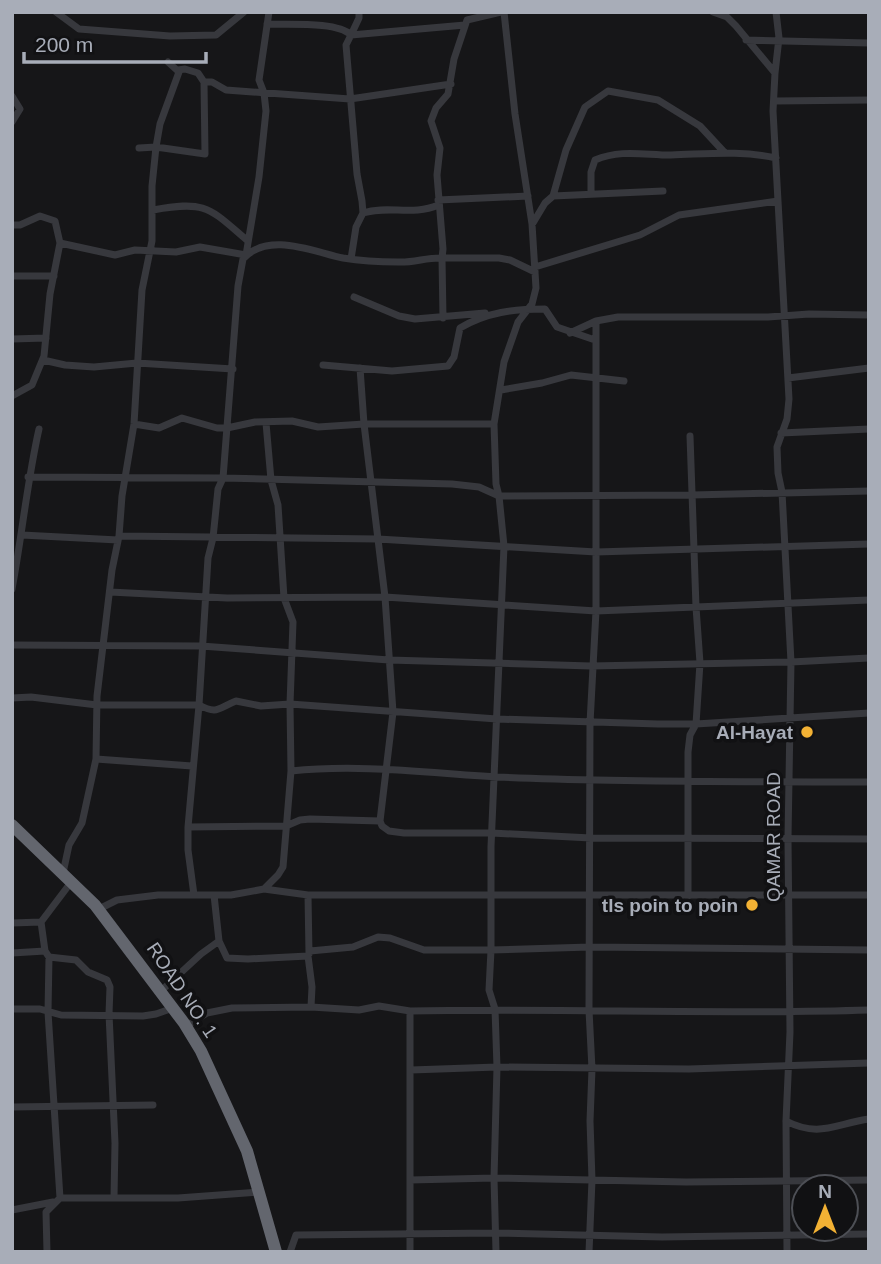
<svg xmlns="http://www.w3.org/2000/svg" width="881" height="1264" font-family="Helvetica,sans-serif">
	<rect width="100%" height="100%" fill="#161618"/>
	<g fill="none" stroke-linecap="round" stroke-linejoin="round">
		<path stroke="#37383d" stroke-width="7" d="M56,12L79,29L170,36L216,35L244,12
			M501,12L467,20L454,59L448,94L436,108L431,121L440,148L437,175L443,249L442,258C428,257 413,263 398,262C380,262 361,261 343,258C314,252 268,231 243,259L238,286L223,478L218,489L213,538L208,558L199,705C218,715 218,708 236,701L261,706L290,704L291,771C368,763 442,775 519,778C636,782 752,782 869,782
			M713,12L727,17L736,26L775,73L773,111L789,399L787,419L777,447L778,473L782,492L791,662L788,838L790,1032L786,1121L787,1252
			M267,24C288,25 337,21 351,35L359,18V12
			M746,40L869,43
			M775,73L779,38L776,12
			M204,82H212L226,90L350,99L451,84
			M12,96L20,109L12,122
			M775,101L869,100
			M139,148L156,147L205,154L204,82L198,73L185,69L178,70
			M591,193V172L595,160C621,149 644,155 671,155C708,154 740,150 776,158
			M553,196L566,150L585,107L608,91L658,100L700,126L725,153
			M438,200L528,196
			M153,210C207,200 209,208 248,241
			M363,213C388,205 413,216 438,205
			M533,223L545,203L553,196L663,191
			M12,225H20L40,216L55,221L60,243L50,294L44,356L32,385L12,396
			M60,243L115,255L135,250L176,252L200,247L246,255L259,177L266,111L264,93L259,80L269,12
			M351,259L356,227L363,213L362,201L357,174L346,45L351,35L465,25
			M535,267L640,235L679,215L778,201
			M12,276H54
			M354,297L399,316L415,319L485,313
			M443,318L442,258H499L510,260L535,272
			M570,333L596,321L618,317H768L809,314L869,315
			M12,339L46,338
			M43,360L65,365L94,367L137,363L233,369
			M323,365L392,371L448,366L454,357L460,328C487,312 514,309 545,309L557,327L595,340
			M360,368L364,424L385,597L393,712L380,821
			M788,378L869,368
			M501,390L542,383L571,375L624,381
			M266,423L271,480L278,505L284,598L293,622L290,704L497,719L658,724H696L869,713
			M134,424L159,428L182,418L217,428H227L255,422L292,421L318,427L364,424H494
			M781,433L869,429
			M28,477L223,478L452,484L479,487L499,496L692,495L869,491
			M22,535L118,540
			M119,536L378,539L596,552L869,544
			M12,589C22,536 27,482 39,429
			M110,592L227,598L385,597L596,611L869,600
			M12,645L201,646L389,660L591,666L791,662L869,658
			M12,698L31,697L97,705H199L188,827V850L194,895
			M96,759L192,766
			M188,827L286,826L300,820L310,819L380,821L382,826L389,831L404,833H492L591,838L869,839
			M63,873L69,845L82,823L96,759L97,696L112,570L119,536L122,496L134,424L142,290L152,241V186L156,147L160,124L179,72L168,62
			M72,881L41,922L45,951L49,957L76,960L88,972L107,980L110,987L109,1014L115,1143L114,1198
			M264,889L278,875L283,867L291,771
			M214,895L219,941L227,958L248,959L308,956L312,987L311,1007
			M308,895L309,954
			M688,896V752L690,735L696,724L700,663L696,607L690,436
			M99,909L117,900L158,895H231L264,889L308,895H869
			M12,923L41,922
			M310,951L353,947L378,937L390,938L424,950H491L590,947L869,950
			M12,953L45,951
			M49,957L48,1012L60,1198
			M161,991L201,954L219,941
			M12,1009H40L61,1015L143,1016L156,1014L173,1008
			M410,1011V1252
			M186,1026L207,1013L232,1008L311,1007L359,1010L379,1006L410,1011C563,1008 716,1015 869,1010
			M411,1070L497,1067L689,1069L869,1063
			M12,1107L153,1105
			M786,1121C819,1138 835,1124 869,1119
			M410,1180L494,1178L686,1182L869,1180
			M12,1210L53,1202
			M47,1252L46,1212L60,1198H178L260,1192
			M290,1252L296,1235L495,1233L662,1237L869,1234
			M496,1252L494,1178L497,1067L495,1009L489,990L491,950V847L504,546L499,496L496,484L494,424L504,362L518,322L532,304L536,288L532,224L515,114L504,12
			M589,1252L592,1180L590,1121L592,1069L589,1010L590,723L596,611V321"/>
		<path stroke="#63666e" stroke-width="12" d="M12,825L95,905L184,1023L201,1051L247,1151L276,1252"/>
	</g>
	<g fill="#f2b134" stroke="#111113" stroke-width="2.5">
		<circle cx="807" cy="732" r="7"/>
		<circle cx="752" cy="905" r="7"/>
	</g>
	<g text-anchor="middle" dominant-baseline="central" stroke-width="7" stroke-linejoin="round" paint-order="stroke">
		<g font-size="19" font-weight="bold" fill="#a8adb8" stroke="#111113" text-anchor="end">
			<text x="793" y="732">Al-Hayat</text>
			<text x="738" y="905">tls poin to poin</text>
		</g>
		<g font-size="19" fill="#a8adb8" stroke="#111113">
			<text transform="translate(773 837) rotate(-90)">QAMAR ROAD</text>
			<text transform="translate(182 990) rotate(56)">ROAD NO. 1</text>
		</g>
	</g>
	<rect width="881" height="1264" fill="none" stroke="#a8adb8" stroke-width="28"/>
	<g transform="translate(825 1208)"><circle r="33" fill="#111113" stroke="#4d4f55" stroke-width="2"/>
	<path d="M0-5L12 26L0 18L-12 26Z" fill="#f2b134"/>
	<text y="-10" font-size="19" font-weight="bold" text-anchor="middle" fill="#a8adb8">N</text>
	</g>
	<path d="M24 52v10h182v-10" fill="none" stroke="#a8adb8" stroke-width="3.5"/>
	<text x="35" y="52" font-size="21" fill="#a8adb8" stroke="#111113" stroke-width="5" paint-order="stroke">200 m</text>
</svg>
